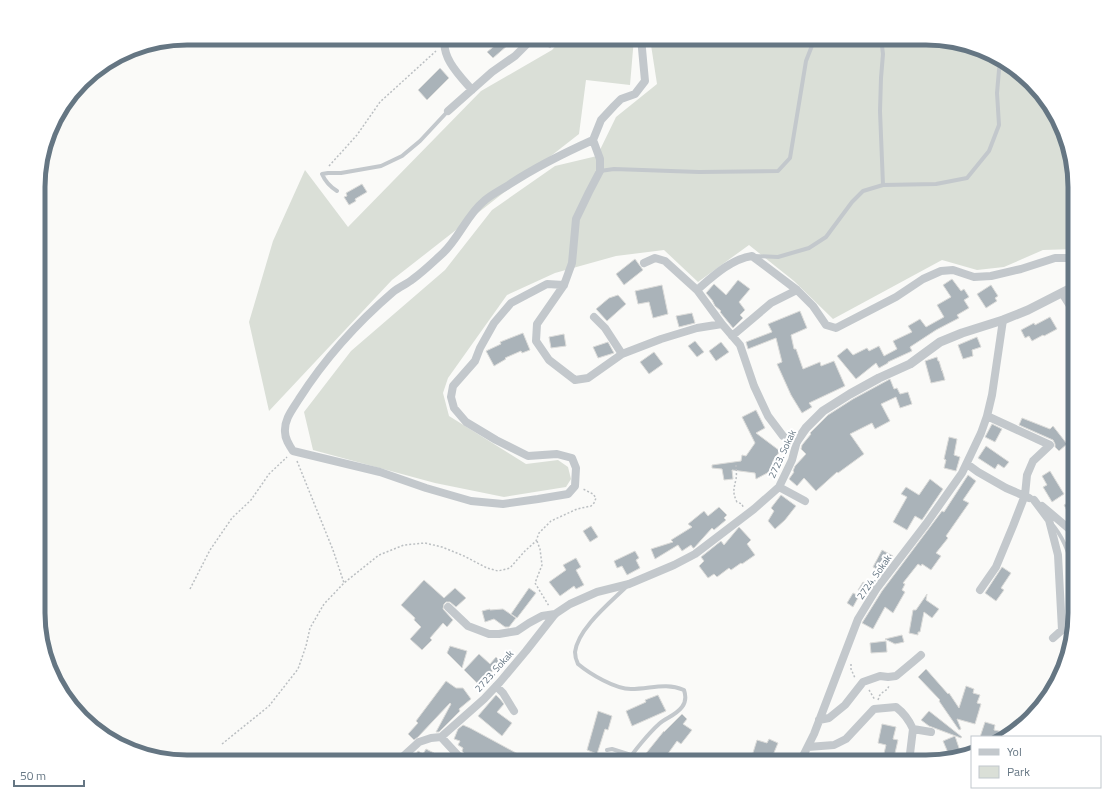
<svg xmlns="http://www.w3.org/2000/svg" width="1113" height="800" font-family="'Titillium Web',sans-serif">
	<rect width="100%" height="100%" fill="#fafaf8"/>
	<path fill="#dadfd7" d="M563,38H634L630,85L586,80L579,134L392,280L269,411L249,322L273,241L305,170L348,227L481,91L552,50Z
		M652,38H936L983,49L1017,69L1060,121L1075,177V249L1043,250L1004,267L977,270L942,260L833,319L794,281L749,245L698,282L664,250L616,256L555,273L507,295L448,378L443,393L449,416L526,464L558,460L568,467L571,479L566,487L504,497L435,483L313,450L304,412L351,351L445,270L492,210L555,166L597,156L616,117L657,84L651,45Z"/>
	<path fill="#aab3b9" stroke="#dcdcda" d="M538,38H558L550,48Z
		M503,39L508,45L493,58L487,52Z
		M440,68L449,78L427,100L418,90Z
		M362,184L367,192L355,199L356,201L349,205L344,197L347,196L346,193Z
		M635,259L643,270L624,285L616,274Z
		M952,279L961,291L964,289L969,297L964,300L969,308L957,315L959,318L936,330L910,347L912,351L888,362V363L879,368L876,363L856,379L837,356L847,348L853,355L867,348L869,351L879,346L884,356L897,349L893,341L912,332L908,326L920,319L926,327L944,317L937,305L951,297L943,285Z
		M738,280L750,289L739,302L745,310L740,315L743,318L733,328L720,312L721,311L715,306L712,300L706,293L714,284L726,295Z
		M662,285L668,314L653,318L649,302L638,304L635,291Z
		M991,285L998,296L995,298L997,301L986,308L977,294Z
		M618,295L626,304L607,321L596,309L609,298Z
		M800,311L807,328L791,335L794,349H796L803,369L820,362L821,366L834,361L845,386L809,403L812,407L802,413L791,395L777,364L782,362L776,338L748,349L746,342L772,332L768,324Z
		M692,313L695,323L679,327L676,316Z
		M1050,317L1057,329L1044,336L1043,335L1032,341L1029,336L1025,338L1021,330L1034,323L1035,325Z
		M523,333L530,350L522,353L521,351L505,358L506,359L494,366L486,351L501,344L500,342Z
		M564,334L566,346L551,348L549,337Z
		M977,337L981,347L972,350L973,356L963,359L958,345Z
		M695,341L704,352L697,357L688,346Z
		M608,342L614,353L598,358L593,347Z
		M721,342L729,352L716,361L709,351Z
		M654,352L663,364L649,374L640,362Z
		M937,357L938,361H939L942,371V370L945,380L931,383L925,361Z
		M890,379L894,389L897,388L900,394L908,392L912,404L900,408L896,397L881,404L890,421L875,429L872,423L850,434L864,454L838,473L837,472L816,491L804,478L797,486L789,479L794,472L793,471L795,466L806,454L801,449L802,445L811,434L810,433L828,415L853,399Z
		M756,410L765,428L756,433L780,451L773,461L771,471L756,479L755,473L732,470L733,479L724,480L722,469L712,468V465L741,461L742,455L746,456L755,443L742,417Z
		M1022,418L1050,429L1053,426L1067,444L1059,451L1055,447V444L1053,440L1019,425Z
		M992,424L1002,429L995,442L985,437Z
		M949,437L957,439L954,455L960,457L956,471L944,468L946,460L944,459Z
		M986,446L1009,462L1004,468L998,464L995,469L978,458Z
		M1050,471L1064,494L1052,502L1043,487L1047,485L1042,476Z
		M968,475L976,481L963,500L969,503L946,536L948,538L936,553L941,556L931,570L922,564L921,566L918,564L903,583L905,584L902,590L905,592L893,613L885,607L873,629L862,623L882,591L942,511L944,512Z
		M930,479L943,489L922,520L915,516L907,530L893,522L907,497L901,494L906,487L919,495Z
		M781,495L796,506L785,520L775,529L768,521L774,511L771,508Z
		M1071,501L1072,504L1075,502V525L1064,505Z
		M719,507L727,515L724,518L726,520L714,530L712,528L694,548H693L691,545L682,551L678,545L655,559L651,549L673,542L671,540L692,527L688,524L704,511L708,516Z
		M591,526L598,537L590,542L583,531Z
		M739,527L751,540L747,544L755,555L742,564L741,563L731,570L729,568L717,577L714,574L708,578L699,566L704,561L701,557L721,541L724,545Z
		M882,550L893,556L882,572L873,567Z
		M635,551L639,558L636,560L640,568L627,575L622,566L617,568L614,561Z
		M576,558L581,567L576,570L584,585L576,589L574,586L560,596L549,582L566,570L563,565Z
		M1002,567L1011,573L1001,588L1004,590L996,601L985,593Z
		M424,580L444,598L455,588L466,598L456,607L450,602H446L444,604L443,609L453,620L447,627L443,623L430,638L432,640L422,650L410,639L421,627L414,620L415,618L401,605Z
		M863,582L871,587L866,595L858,590Z
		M529,588L536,593L517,618L511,614Z
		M853,593L859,596L853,607L847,603Z
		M927,594L926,600L939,609L932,618L924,612L920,632H918V635L909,633L913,610H916Z
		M490,609V610L503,609L516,618L509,627H505L494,619L485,622L482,611Z
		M902,635L904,642L895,644L885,639Z
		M886,641L887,652L871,653L870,643Z
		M450,646L467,651L462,668L447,653Z
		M479,654L490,664L496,657L501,662L479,685L464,670Z
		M926,669L948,694L949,693L959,708L966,686L974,689L973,693L980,695L977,703L981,704L975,724L957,719L961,729L959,730L939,701L940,700L918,677Z
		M446,681L456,688H463L471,699L459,709L460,711L439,732H436L451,704L450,703L418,737L414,740L408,734L418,723L416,721Z
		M496,695L500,699L504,704L497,712L512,723L502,736L478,716Z
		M658,695L666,711L632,726L626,711L646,702L645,700Z
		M598,711L612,716L608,730L605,729L597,754L587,750Z
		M929,711L962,737L961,738L929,726L921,720Z
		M682,714L687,719L683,724L692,730L681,744L677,741L662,762H639L664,731V732Z
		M985,722L995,725L994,730L1008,733L1004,737H980Z
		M882,724L896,727L893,739L898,740L893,762H882L886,745L878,743Z
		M463,725L470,728L518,754L511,762H469L470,759L462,751L463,748L458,745L460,741L454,739L458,729Z
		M955,736L960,751L949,755L943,741Z
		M769,739L778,743L773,755L788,762H761L762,759L752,756L757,740L767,743Z
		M426,749L434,753L432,756L444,762H411L418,751L423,754Z"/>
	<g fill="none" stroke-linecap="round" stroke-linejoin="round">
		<path stroke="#bbbfc2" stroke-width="1.5" stroke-dasharray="2 2" stroke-linecap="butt" d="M329,166L357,135L380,102L436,51
			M297,461L333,550L344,583
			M736,465C736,470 737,475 736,479C734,489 732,492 737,502L742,504L743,507
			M537,541L540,549L542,565L535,583L549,606
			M190,589L210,550L232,518L251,500L269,474L287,457
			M851,664V669L855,678
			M869,690L875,700
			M878,700C879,698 879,696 880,695C884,690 888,691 889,685
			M222,744L269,706L298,669L306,646L310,628L324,604L344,583L379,555L404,545L425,543L442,547L464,556L487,568L498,571L510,568L525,551L536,541L539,533L551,521L577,509L591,506L594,503L596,498L593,494L583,489"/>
		<path stroke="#c3c8cc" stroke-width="4" d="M881,38L883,54L881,78L880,111L883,185
			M600,171L614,169L699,172L778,171L790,158L806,61L815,38
			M337,191C329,186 325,181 322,174L328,173H341L381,166L402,156L420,141L448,111
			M754,256L778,257L809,248L826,237L852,202L863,191L883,185L936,184L967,178L989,151L999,125L997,93L1000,59
			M1051,523C1064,537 1069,555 1075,573
			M627,586C611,602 578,628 575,652C575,656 576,660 578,664C590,674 615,689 631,689C651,689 665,682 684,690C686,696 686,702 682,707C676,715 666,718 659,724C649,733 634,751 627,762
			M607,750L612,749L631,755"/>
		<path stroke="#c3c8cc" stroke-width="8" d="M445,38C441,58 460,76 472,90
			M448,111L492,72L515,56L533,38
			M644,263L655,258L665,261L697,290L722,324
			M564,285L547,284L511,303L494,323L480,348L475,361L453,386L451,397L454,408L466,422L496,440L528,456L557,454L572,458L576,468L575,486L568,494L538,499L503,504L471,501L426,488L380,472L293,451C289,445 285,439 285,432C284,419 293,409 299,399C324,360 358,322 393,292C399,287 407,284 413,279C424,271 433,262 443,253C459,238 467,215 484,201C492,194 501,190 510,184C536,167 564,153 593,140
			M697,290C712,277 731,259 752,256L797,290L813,306L826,325L836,328L896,297L923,279L941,271L953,270L974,277L991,276L1021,269L1055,258H1075
			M1062,293L1075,314
			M594,317L605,328L622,354
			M732,336L771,303L797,290
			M967,464L978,472L1006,488L1029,498
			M779,487L805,501
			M1034,500L1049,520L1058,555L1062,630L1053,638
			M1042,506L1061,522L1075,534
			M980,590L996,567L1013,526L1025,495L1027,475L1033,461L1050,445L987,416
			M448,607L468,626L489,634H499L517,631L529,623L542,616L555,614
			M496,686L503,693L514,711
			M819,720L829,718L845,705L863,682L880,676L888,677L896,676L914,661L921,655
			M441,737L464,762
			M808,747L834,745L846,739L874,709L896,707C904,713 909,720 913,729
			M397,762L419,742L431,738L441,737L484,699L500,682L526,651L555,614L570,604L597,592L629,584L674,565L695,554L754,509L779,487L792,460L797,441L783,436L768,416L754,386L740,345L722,324L697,328L661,339L622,354L588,378L575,380L549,360L536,341L537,324L564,285L572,263L576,219L589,192L600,171V159L593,140L601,120L614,106L621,99L635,94L645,81L641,38
			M800,762L814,734L858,619L877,588L926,524L962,473L981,433L987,416L992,395L1003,320
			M909,762L913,729L931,732"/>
		<path stroke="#c3c8cc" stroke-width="9" d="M797,441L806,428L823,411L850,394L879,378L910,364L940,342L962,333L1003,320L1028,310L1075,286"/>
	</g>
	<g text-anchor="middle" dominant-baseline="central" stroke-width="4" stroke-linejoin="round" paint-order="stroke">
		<g font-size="10" fill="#657683" stroke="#fff">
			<text transform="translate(782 454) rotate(-65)">2723. Sokak</text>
			<text transform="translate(874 577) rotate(-55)">2724. Sokak</text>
			<text transform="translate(494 671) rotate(-48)">2723. Sokak</text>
		</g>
	</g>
	<path d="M0 0H1113V800H0ZM187 45H926A142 142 0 0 1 1068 187V613A142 142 0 0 1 926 755H187A142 142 0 0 1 45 613V187A142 142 0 0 1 187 45Z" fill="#fff" fill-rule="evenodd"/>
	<path fill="none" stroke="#657683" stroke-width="5" d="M187 45H926A142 142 0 0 1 1068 187V613A142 142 0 0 1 926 755H187A142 142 0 0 1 45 613V187A142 142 0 0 1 187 45Z"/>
	<rect x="971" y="736" width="130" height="52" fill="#ffffff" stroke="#c1c8cd"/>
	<rect x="979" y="749" width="20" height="6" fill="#c3c8cc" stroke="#c1c8cd"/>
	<text x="1007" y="756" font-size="12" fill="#657683">Yol</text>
	<rect x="979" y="766" width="20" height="12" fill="#dadfd7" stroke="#c1c8cd"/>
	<text x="1007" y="776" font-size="12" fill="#657683">Park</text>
	<path d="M14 780v6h70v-6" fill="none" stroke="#657683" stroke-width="2"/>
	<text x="20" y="780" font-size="12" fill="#657683" stroke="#ffffff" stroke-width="3" paint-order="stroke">50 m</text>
</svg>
